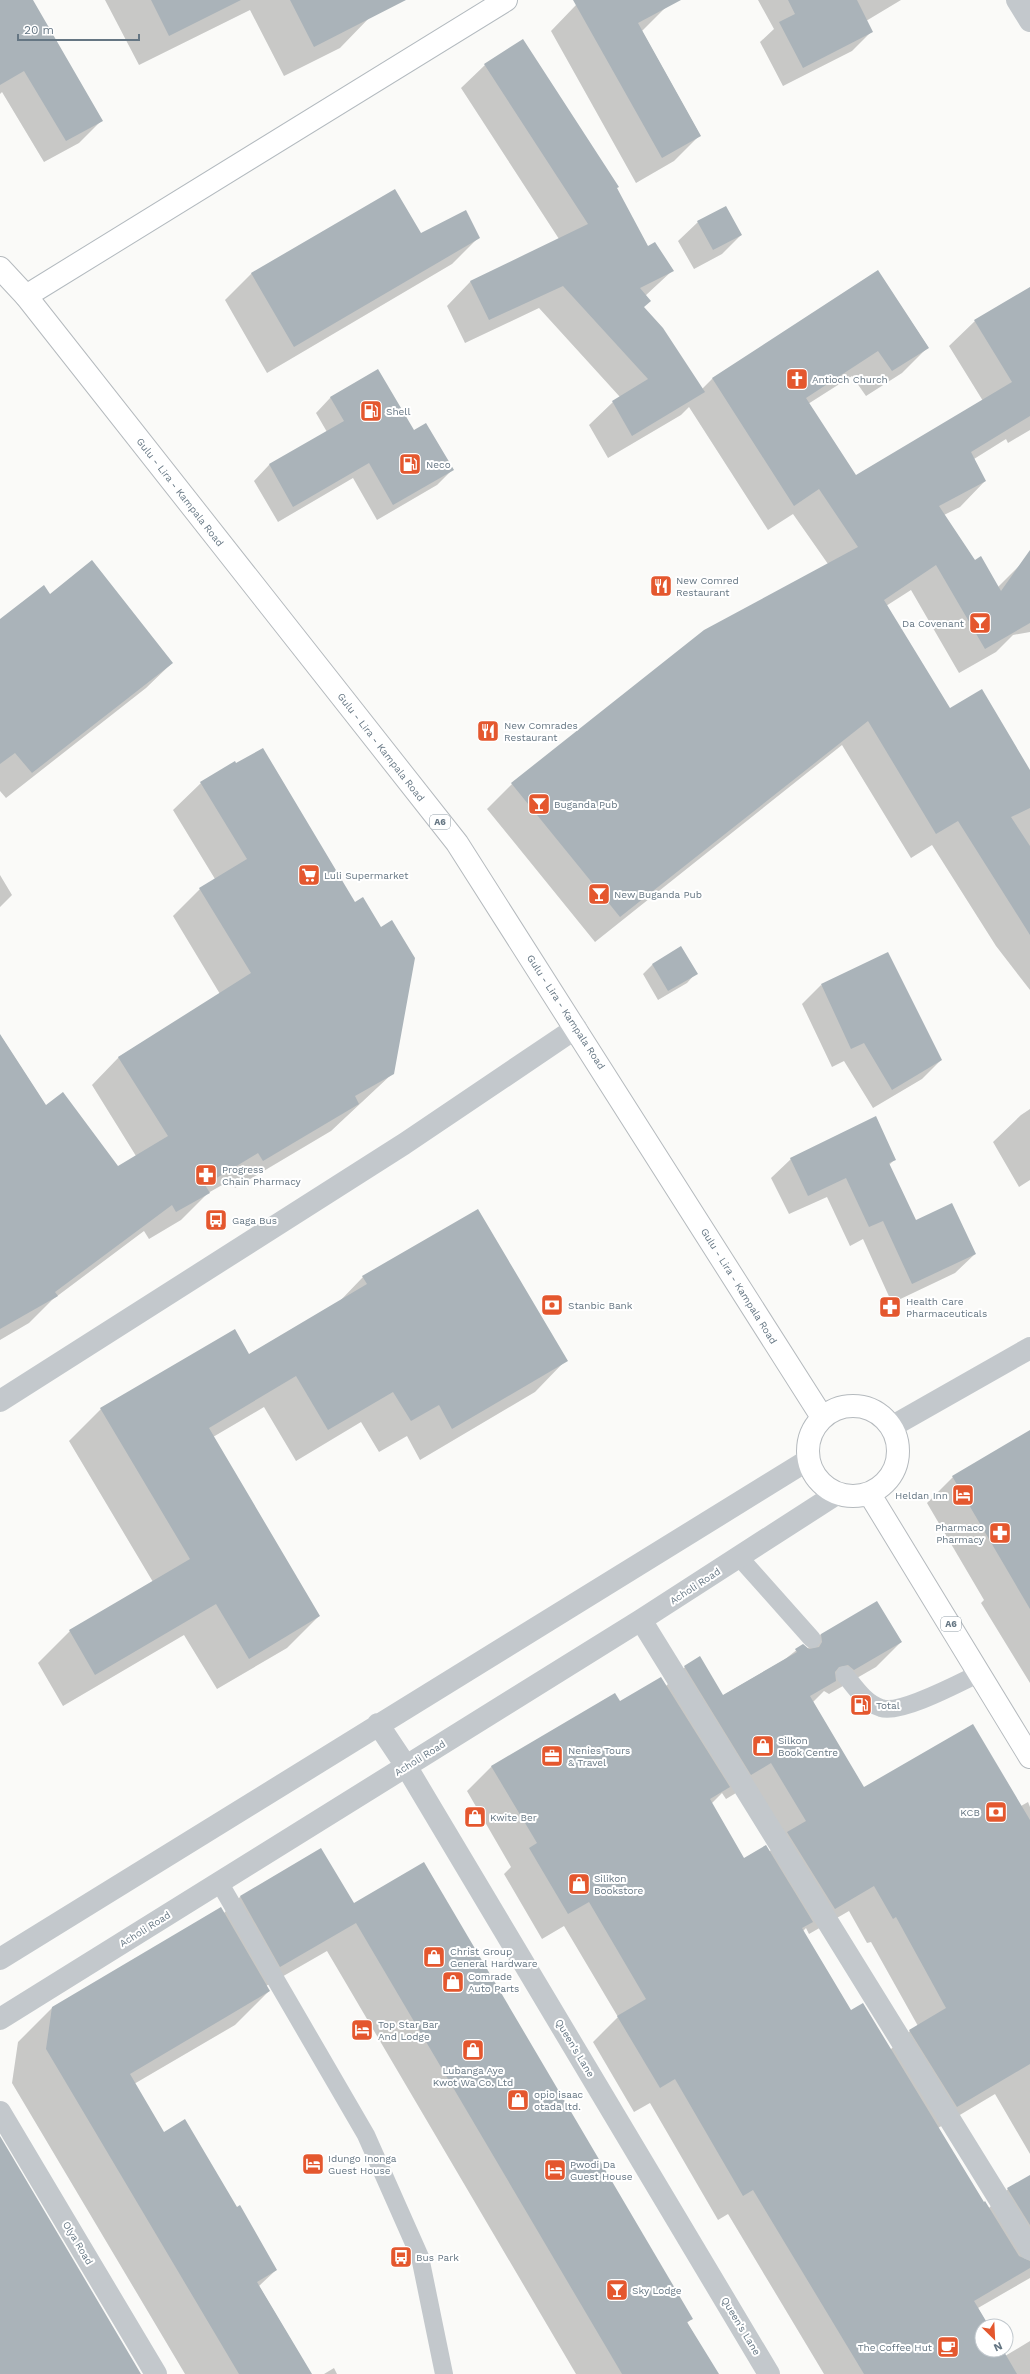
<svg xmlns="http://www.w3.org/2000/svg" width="1030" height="2374" font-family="'Work Sans',sans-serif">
	<rect width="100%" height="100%" fill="#fafaf8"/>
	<path fill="#0003" fill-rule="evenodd" d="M0,0H32L101,121L79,143L44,162L2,92L0,94Z
		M105,0H367L370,17L340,48L284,76L250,10L139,65Z
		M585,0H660L665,8L642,31L700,135L674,161L636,183L551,31L576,5Z
		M758,0H901L866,21L872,31L852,51L783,86L760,42L774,29Z
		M485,65L616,189L648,247L673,270L645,296L643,308L702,389L712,379L878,272L928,347L902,373L866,396L852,376L808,404L856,477L983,401L949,346L975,321L1030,288V430L1008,443L1006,439L974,459L985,481L960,507L944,515L975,561L998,587L1030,555V632L1013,635L996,652L959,673L911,590L886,606L950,710L1030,771V990L996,946L932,845L911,858L842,745L595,942L487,809L512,784L828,564L793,514L768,530L689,407L681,415L608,458L589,425L613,402L620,397L539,308L465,343L447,306L470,282L559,239L461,88Z
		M698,222L741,235L722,254L694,269L678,241Z
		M420,235L479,237L452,264L267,373L225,300L252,273Z
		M331,397L414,431L452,470L437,485L377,520L353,478L278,522L254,481L269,465L327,432L316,413Z
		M50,595L172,663L146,688L6,798L0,791V620Z
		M234,763L393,1073L331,1131L235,1188L231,1180L208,1193L181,1220L149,1239L144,1231L52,1300L29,1323L0,1340V1035L46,1106L117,1168L136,1156L92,1085L119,1057L220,994L173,916L200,889L215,879L173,810L201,783Z
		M0,875L12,895L0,907Z
		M681,948L696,973L687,983L658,1000L643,974L652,965Z
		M821,985L941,1060L922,1079L873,1108L844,1061L832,1067L802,1004Z
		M1030,1109V1180L1019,1187L993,1142L1021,1115Z
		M791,1159H895L889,1165L916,1222L975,1254L955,1273L892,1303L863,1239L850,1246L827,1197L789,1214L771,1178Z
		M363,1277L566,1360L535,1392L420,1460L407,1436L379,1452L361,1422L296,1461L264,1407L213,1437L319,1616L287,1648L217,1689L184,1635L63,1706L38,1663L70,1631L153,1582L69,1441L101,1409L249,1355L338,1303Z
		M1030,1432V1683L981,1603L984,1600L927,1503L953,1477Z
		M821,1634L901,1642L876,1667L829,1694L824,1691L813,1702L864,1789L1021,1806L1028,1802L1030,1807V2154L995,2094L938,2128L983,2203L989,2208L1008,2189L1030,2176V2278L978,2308L988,2326H982V2350H1002L1005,2356L1030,2341V2374H824L728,2214L718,2220L650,2103L634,2112L593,2042L618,2017L564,1926L542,1939L504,1874L511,1867L467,1791L492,1766L620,1702L666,1686L685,1667L722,1696L784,1660L803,1645L807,1649ZM746,1787L778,1843L769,1852L744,1859L711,1804L722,1793L726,1799ZM849,1911L867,1943L871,1942L918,2026L910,2031L890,2050L851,2012L803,1931L806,1928L809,1934Z
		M320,1850L353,1905L691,2319L687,2323L718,2374H576L327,1951L266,1986L269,1991L235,2025L134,2084L163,2133L276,2270L259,2286L311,2374H185L12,2083L18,2042L53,2007L224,1913L240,1897Z
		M334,2368L337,2374H324Z"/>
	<path fill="#aab3b9" d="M0,0H33L103,121L66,141L24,71L0,85Z
		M151,0H241L169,36Z
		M290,0H406L314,47Z
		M573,0H681L638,23L701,136L662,158Z
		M788,0H857L873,32L803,68L779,22L795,14Z
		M523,39L619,187L617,188L648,246L655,242L674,271L640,288L651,301L644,307L663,328L705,392L632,436L612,401L648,379L563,286L489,320L470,281L588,224L484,64Z
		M395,189L421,233L466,210L480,238L294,347L251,273Z
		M726,206L742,235L713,250L697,221Z
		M878,270L929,348L892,371L878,351L806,398L856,475L1012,382L974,320L1030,287V416L971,452L986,481L939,506L975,560L981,556L1001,591L1030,550V623L985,649L936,565L884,600L950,708L982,689L1030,770V808L1011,817L1030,846V935L958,821L936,834L868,721L620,917L511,783L704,630L858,547L819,489L794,506L712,378Z
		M378,369L414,430L426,423L454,470L393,505L369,463L293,507L269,464L344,421L330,397Z
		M92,560L173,663L32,773L15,753L0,764V619L44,585L50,594Z
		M263,748L355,902L363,897L381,927L392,920L415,958L394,1074L355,1096L359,1104L263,1161L258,1153L205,1185L210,1193L176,1212L172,1205L55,1292L58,1296L0,1329V1034L46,1105L63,1092L118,1166L168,1136L118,1057L251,973L199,888L247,859L200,782L235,761L236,763Z
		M681,946L698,974L668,991L652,964Z
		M888,952L942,1060L892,1090L864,1043L851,1049L821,984Z
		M876,1116L896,1160L889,1163L916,1220L952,1203L976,1254L912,1284L883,1221L869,1227L846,1178L808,1196L790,1158Z
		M478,1209L568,1361L452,1429L439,1405L411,1421L393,1392L328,1430L296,1376L209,1428L320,1616L249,1659L216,1604L95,1675L69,1630L190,1559L100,1408L235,1329L249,1354L367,1284L362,1276Z
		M1030,1430V1609L952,1476Z
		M877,1601L902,1642L854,1670L848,1665L839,1667L835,1672L836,1681L810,1696L864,1787L973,1724L1030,1820V2064L957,2107L909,2030L946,2008L896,1917L893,1919L874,1886L835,1909L787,1832L806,1821L771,1763L751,1775L684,1666L700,1656L723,1695L797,1652L795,1649L803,1644L809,1649L819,1647L822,1642L821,1634Z
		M661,1677L730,1787L710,1799L744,1858L766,1845L813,1922L802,1928L851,2010L863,2003L984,2202L985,2201L1019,2256L1030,2261V2268L974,2301L989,2326H982V2350H1003L1017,2374H864L753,2190L743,2196L675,2079L660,2088L617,2016L646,1999L589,1902L568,1914L529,1848L537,1843L491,1766L615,1693L620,1701Z
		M321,1848L354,1903L424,1862L693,2319L687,2322L719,2374H622L356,1923L280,1967L240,1896Z
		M221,1907L270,1991L130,2074L164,2132L185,2119L237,2207L240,2205L277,2270L257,2282L312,2374H239L46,2049L52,2007Z
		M0,2136L141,2374H0Z
		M1030,2175V2225L1007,2188Z"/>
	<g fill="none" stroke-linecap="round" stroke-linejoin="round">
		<g stroke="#b3babf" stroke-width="24">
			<path id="secondary" d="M26,296L506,0"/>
		</g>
		<g stroke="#b5babe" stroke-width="24">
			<path id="primary" d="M0,268L26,296L457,843L822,1417
				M808 1451a45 45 0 1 1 90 0a45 45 0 1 1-90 0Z
				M869,1493L1030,1757"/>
		</g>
		<path stroke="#c3c8cc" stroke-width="18" d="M739,1557L812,1639
			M845,1675C855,1687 865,1703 881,1708C900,1715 961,1682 980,1673
			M219,1882L366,2135L420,2257L444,2374"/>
		<path stroke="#c3c8cc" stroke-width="22" d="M1017,0L1030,21
			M0,1401L404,1144L576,1028
			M891,1427L1030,1348
			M641,1620L1030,2249
			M378,1724L406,1766L769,2374
			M0,1959L808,1460
			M0,2019L641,1620L838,1493
			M0,2112L156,2374"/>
		<use href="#secondary" stroke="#fff" stroke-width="22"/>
		<use href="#primary" stroke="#fff" stroke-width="22"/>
	</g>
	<defs>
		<g id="church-square" transform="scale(1.15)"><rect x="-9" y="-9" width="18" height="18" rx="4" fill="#e4572e" stroke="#fff"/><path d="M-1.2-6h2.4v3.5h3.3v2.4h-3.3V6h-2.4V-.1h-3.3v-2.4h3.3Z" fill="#fff"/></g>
		<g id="fuel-square" transform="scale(1.15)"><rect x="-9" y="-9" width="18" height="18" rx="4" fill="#e4572e" stroke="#fff"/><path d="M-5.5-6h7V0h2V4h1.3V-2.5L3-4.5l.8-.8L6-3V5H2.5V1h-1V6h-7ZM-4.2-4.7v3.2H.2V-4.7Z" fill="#fff"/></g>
		<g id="restaurant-square" transform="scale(1.15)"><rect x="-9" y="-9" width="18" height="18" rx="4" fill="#e4572e" stroke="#fff"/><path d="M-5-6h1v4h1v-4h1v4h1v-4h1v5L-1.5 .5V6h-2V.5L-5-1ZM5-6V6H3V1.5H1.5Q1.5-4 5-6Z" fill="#fff"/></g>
		<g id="bar-square" transform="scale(1.15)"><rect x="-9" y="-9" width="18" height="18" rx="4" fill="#e4572e" stroke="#fff"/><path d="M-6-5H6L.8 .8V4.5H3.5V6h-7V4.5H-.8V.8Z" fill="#fff"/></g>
		<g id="supermarket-square" transform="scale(1.15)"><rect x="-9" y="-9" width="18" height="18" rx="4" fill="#e4572e" stroke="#fff"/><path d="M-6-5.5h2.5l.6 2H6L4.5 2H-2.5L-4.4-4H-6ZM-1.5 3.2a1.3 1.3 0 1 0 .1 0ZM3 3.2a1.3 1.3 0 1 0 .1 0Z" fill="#fff"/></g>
		<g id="pharmacy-square" transform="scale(1.15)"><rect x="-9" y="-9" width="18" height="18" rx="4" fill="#e4572e" stroke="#fff"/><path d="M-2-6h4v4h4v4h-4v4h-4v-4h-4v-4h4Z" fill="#fff"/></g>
		<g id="bus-square" transform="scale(1.15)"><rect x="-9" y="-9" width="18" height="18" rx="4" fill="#e4572e" stroke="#fff"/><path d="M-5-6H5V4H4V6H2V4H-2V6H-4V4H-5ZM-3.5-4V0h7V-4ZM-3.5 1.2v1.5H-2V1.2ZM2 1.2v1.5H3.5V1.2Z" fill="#fff"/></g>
		<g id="bank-square" transform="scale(1.15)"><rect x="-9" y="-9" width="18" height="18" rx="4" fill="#e4572e" stroke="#fff"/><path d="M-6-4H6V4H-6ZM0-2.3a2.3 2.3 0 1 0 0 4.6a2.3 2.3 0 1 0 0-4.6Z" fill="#fff"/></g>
		<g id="hotel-square" transform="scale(1.15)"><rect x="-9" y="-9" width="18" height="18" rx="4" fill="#e4572e" stroke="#fff"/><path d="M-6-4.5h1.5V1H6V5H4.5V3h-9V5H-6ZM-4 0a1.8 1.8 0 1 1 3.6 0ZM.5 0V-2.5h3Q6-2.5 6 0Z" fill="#fff"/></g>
		<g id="shop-square" transform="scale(1.15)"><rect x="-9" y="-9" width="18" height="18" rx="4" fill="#e4572e" stroke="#fff"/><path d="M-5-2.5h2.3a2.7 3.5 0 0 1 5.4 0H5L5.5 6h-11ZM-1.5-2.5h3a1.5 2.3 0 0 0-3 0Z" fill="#fff"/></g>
		<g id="office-square" transform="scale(1.15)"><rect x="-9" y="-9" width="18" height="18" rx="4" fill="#e4572e" stroke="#fff"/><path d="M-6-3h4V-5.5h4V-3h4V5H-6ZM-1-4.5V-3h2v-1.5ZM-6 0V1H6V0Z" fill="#fff"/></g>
		<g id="cafe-square" transform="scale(1.15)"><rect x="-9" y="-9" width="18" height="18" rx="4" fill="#e4572e" stroke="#fff"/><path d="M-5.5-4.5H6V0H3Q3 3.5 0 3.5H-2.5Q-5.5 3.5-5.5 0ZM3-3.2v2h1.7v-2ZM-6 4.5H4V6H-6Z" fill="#fff"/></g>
	</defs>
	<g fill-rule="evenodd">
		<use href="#church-square" x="797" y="379"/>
		<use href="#fuel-square" x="371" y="411"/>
		<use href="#fuel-square" x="410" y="464"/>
		<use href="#restaurant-square" x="661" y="586"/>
		<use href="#bar-square" x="980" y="623"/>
		<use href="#restaurant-square" x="488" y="731"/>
		<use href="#bar-square" x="539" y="804"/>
		<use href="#supermarket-square" x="309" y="875"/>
		<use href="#bar-square" x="599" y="894"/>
		<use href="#pharmacy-square" x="206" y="1175"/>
		<use href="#bus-square" x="216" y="1220"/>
		<use href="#bank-square" x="552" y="1305"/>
		<use href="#pharmacy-square" x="890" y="1307"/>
		<use href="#hotel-square" x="963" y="1495"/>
		<use href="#pharmacy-square" x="1000" y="1533"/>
		<use href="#fuel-square" x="861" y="1705"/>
		<use href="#shop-square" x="763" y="1746"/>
		<use href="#office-square" x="552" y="1756"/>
		<use href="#bank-square" x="996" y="1812"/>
		<use href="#shop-square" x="475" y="1817"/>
		<use href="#shop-square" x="579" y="1884"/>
		<use href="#shop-square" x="434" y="1957"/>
		<use href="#shop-square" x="453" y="1982"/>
		<use href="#hotel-square" x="362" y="2030"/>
		<use href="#shop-square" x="473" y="2050"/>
		<use href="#shop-square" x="518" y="2100"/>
		<use href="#hotel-square" x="313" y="2164"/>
		<use href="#hotel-square" x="555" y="2170"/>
		<use href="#bus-square" x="401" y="2257"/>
		<use href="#bar-square" x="617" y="2290"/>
		<use href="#cafe-square" x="948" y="2347"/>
	</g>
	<g text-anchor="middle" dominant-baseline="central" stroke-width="4" stroke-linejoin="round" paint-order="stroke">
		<g fill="#fff" stroke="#939fa8" stroke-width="1">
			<rect x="430" y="815" width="20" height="14" rx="3"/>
			<rect x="941" y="1617" width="20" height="14" rx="3"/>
		</g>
		<g font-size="9" font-weight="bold" fill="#657683">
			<text x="440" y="822">A6</text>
			<text x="951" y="1624">A6</text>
		</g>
		<g font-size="10" fill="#657683" stroke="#fff" text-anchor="start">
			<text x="812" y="379">Antioch Church</text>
			<text x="386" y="411">Shell</text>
			<text x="426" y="464">Neco</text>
			<text x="676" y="580">New Comred<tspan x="676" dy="12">Restaurant</tspan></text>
			<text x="964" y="623" text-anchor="end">Da Covenant</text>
			<text x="504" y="725">New Comrades<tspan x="504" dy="12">Restaurant</tspan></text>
			<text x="554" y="804">Buganda Pub</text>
			<text x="324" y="875">Luli Supermarket</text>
			<text x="614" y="894">New Buganda Pub</text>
			<text x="222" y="1169">Progress<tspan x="222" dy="12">Chain Pharmacy</tspan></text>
			<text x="232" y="1220">Gaga Bus</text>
			<text x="906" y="1301">Health Care<tspan x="906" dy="12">Pharmaceuticals</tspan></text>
			<text x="568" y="1305">Stanbic Bank</text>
			<text x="948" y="1495" text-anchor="end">Heldan Inn</text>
			<text x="984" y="1527" text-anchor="end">Pharmaco<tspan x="984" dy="12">Pharmacy</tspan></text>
			<text x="876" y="1705">Total</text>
			<text x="778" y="1740">Silkon<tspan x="778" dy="12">Book Centre</tspan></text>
			<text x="568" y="1750">Nenies Tours<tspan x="568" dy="12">&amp; Travel</tspan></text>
			<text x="980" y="1812" text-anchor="end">KCB</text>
			<text x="490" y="1817">Kwite Ber</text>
			<text x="594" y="1878">Silikon<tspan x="594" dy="12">Bookstore</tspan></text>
			<text x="450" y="1951">Christ Group<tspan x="450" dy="12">General Hardware</tspan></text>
			<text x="468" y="1976">Comrade<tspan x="468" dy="12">Auto Parts</tspan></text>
			<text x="378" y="2024">Top Star Bar<tspan x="378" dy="12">And Lodge</tspan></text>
			<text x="473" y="2070" text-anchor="middle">Lubanga Aye<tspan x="473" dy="12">Kwot Wa Co. Ltd</tspan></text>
			<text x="534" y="2094">opio isaac<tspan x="534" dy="12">otada ltd.</tspan></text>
			<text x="328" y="2158">Idungo Inonga<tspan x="328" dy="12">Guest House</tspan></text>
			<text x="570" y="2164">Pwodi Da<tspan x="570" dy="12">Guest House</tspan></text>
			<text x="416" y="2257">Bus Park</text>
			<text x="632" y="2290">Sky Lodge</text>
			<text x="932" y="2347" text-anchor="end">The Coffee Hut</text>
		</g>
		<g font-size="10" fill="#657683" stroke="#fff">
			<text transform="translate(180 492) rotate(52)">Gulu - Lira - Kampala Road</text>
			<text transform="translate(381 747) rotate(52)">Gulu - Lira - Kampala Road</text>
			<text transform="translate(566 1012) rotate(57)">Gulu - Lira - Kampala Road</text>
			<text transform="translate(739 1286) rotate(58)">Gulu - Lira - Kampala Road</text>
			<text transform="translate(695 1586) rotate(-33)">Acholi Road</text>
			<text transform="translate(420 1758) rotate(-32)">Acholi Road</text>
			<text transform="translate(145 1929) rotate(-32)">Acholi Road</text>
			<text transform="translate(575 2048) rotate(59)">Queen's Lane</text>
			<text transform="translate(78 2243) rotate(59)">Olya Road</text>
			<text transform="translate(741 2326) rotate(59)">Queen's Lane</text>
		</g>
	</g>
	<g transform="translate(994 2338) rotate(156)"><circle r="19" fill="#ffffff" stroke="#c1c8cd"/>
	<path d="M0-3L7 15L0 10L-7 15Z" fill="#e4572e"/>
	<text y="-6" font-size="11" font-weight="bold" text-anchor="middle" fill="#657683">N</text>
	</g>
	<path d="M18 34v6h121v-6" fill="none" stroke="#657683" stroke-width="2"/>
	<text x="24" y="34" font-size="12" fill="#657683" stroke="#ffffff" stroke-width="3" paint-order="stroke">20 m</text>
</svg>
